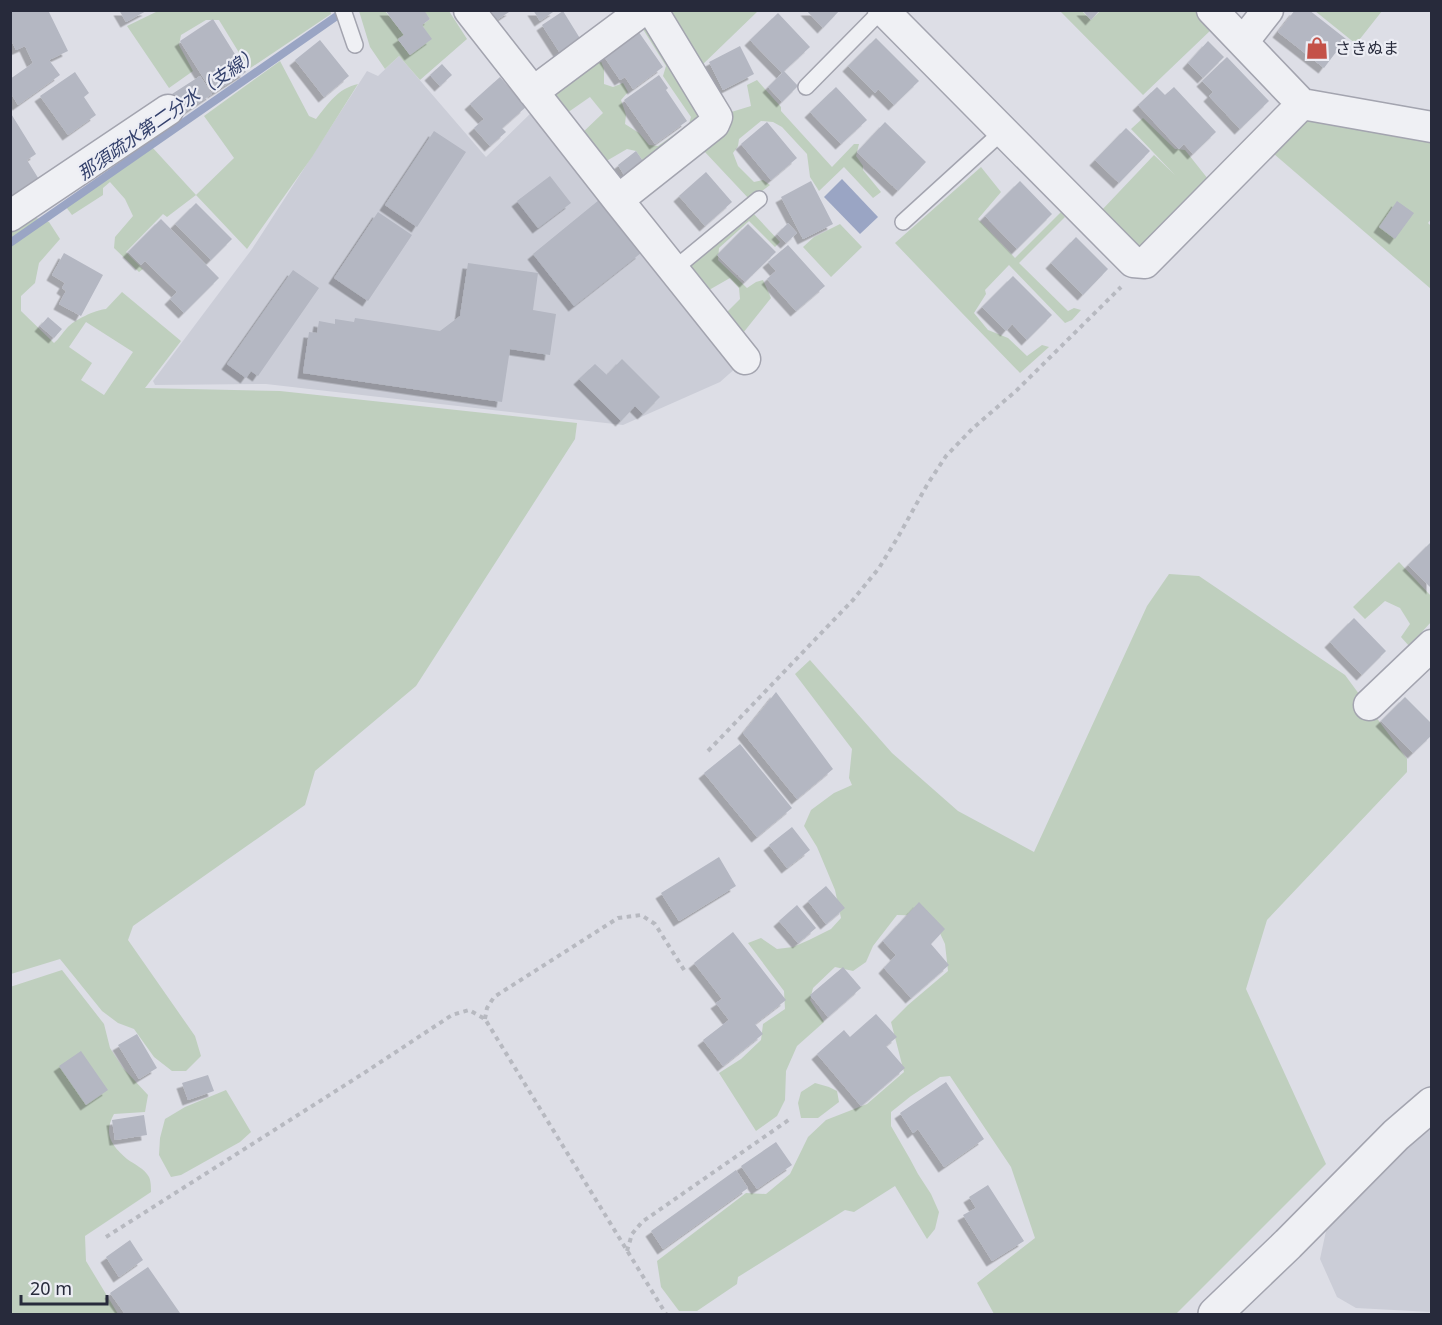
<svg xmlns="http://www.w3.org/2000/svg" width="1442" height="1325" font-family="'Noto Sans','Noto Sans JP',sans-serif">
	<defs>
		<filter id="shadow"><feDropShadow dx="-5.5" dy="5.5" stdDeviation="0" flood-color="#0004"/></filter>
	</defs>
	<rect width="100%" height="100%" fill="#dddee6"/>
	<path fill="#cbcdd7" d="M399,56L486,157L534,110L737,367L720,382L623,425L266,384L155,385L153,381L252,249L367,71L378,76Z
		M1431,1129V1312L1356,1308L1337,1297L1320,1259L1326,1231L1399,1153Z"/>
	<path fill="#bfcfbe" fill-rule="evenodd" d="M330,10L331,14L249,69L219,20H206L181,35L179,45L193,71L169,88L127,26L158,11Z
		M359,11H385L404,35L398,40L410,55L431,39L422,25L430,19L424,11H449L467,39L420,80L399,56L385,69L370,47Z
		M665,11H758L700,67Z
		M1060,11H1082L1091,20L1100,11H1196L1213,28L1143,95Z
		M1315,11H1382L1356,44Z
		M651,23L709,116L628,178L624,175L643,161L636,151L627,149L603,163L580,135L603,113L590,97L567,113L554,99V87L600,59L604,69V84L613,87L623,83L628,92L621,100L626,115L625,124L639,133L649,145L658,146L689,124L691,117L663,76L666,66L641,26Z
		M280,61L309,116L316,119C329,103 337,89 358,84L312,157L247,249L196,195L167,217L163,214L126,252L143,269L139,272L114,248L115,237L133,216L125,199L110,182L103,188V195L72,215L66,207L152,147L196,195L234,158L204,116Z
		M757,80L781,107V111L832,167L854,144H859L856,156L863,166V170L881,192L873,198L844,167L819,191L810,177L807,154L782,127L773,122L761,121L739,139L738,146L733,153L738,166L754,182L763,180L770,185L750,200L704,151L730,129L728,113L751,106L747,85Z
		M1302,112L1431,118L1432,218L1428,223L1431,226V289L1274,154Z
		M1143,118L1175,149L1185,150L1208,179L1151,243L1138,247L1101,211L1154,155L1175,175L1131,129Z
		M981,167L1001,192L978,219L1015,258L1061,212L1065,217L1019,263L1068,311L1074,308L1081,310L1072,320L1065,323L1009,265L985,290L986,294L974,313L988,330L1008,338L1027,356L1042,345L1049,347L1020,373L961,312L895,243Z
		M753,213L780,242L775,247L749,221L719,248L718,260L747,288L756,282L763,280L771,298L743,333L727,312L740,299L739,288L730,278L709,290L689,267Z
		M36,218L49,222L60,239L39,263L35,283L21,296V311L54,343C59,339 62,333 67,328C74,320 95,310 106,309L122,292L181,341L145,388L280,391L577,423L575,439L416,686L315,771L305,805L133,926L128,940L195,1036L201,1056L186,1071H172L154,1057L134,1029L118,1023L102,1011L60,959L11,974L10,233ZM86,322L133,352L104,395L81,380L92,363L69,347Z
		M840,224L862,247L831,277L803,247L814,237Z
		M1399,562L1431,596V622L1409,646L1401,637L1410,624L1400,608L1385,601L1365,619L1353,607Z
		M1169,574L1199,576L1345,675L1407,759V772L1267,920L1246,989L1326,1164L1176,1314H994L977,1283L1035,1238L1011,1167L950,1076L940,1077L911,1096L891,1112V1126L910,1159L918,1174L931,1194L939,1212L935,1229L927,1239L895,1186L854,1212L845,1210L738,1277L737,1284L697,1311H679L661,1287L657,1261L746,1193L766,1194L790,1174L808,1137L826,1120L867,1104L904,1072L891,1022L908,1005L948,971L945,944L932,916L897,915L873,946L866,962L853,971L835,967L813,988L810,1000L824,1022L797,1046L786,1071L785,1100L777,1116L756,1131L719,1073L741,1059L761,1040L763,1024L785,1009L784,991L748,943L761,938L777,949L793,947L809,940L831,929L841,918L835,890L817,847L804,826L811,810L834,793L852,785L849,778L852,749L795,674L810,660L892,753L958,811L1034,852L1147,606Z
		M62,970L104,1024L110,1048L123,1068L148,1095L145,1112L114,1114C103,1134 111,1145 127,1159C134,1164 145,1169 149,1177C151,1181 151,1188 151,1192L85,1236L86,1261L118,1314H11L10,987Z
		M815,1083L829,1087L837,1091L839,1102L818,1118H801L798,1103L801,1092Z
		M226,1090L251,1132L240,1142L181,1175L171,1177L159,1155L160,1138L165,1119L185,1107Z"/>
	<path fill="#9aa5c4" d="M842,179L878,217L860,234L824,197Z"/>
	<g fill="none" stroke-linecap="round" stroke-linejoin="round">
		<path stroke="#9aa5c4" stroke-width="8" d="M10,243L344,11"/>
	</g>
	<path fill="#b4b7c2" filter="url(#shadow)" d="M10,10H48L68,51L49,60L60,75L18,105L10,92V79L33,63L25,46L16,50L10,38Z
		M119,10H148L126,22Z
		M385,10H424L430,19L422,25L432,39L410,55L398,39L404,35Z
		M490,10H512L497,20Z
		M533,10H556L540,21Z
		M806,10H840L823,28Z
		M1082,10H1100L1091,20Z
		M1295,10H1309L1346,39L1324,68L1278,32Z
		M563,11L581,40L560,53L542,25Z
		M778,13L810,47L784,71L798,86L782,102L768,87L782,73L750,40Z
		M213,19L246,72L213,93L180,41Z
		M636,28L663,67L633,89L625,77L620,80L601,52Z
		M876,38L919,81L894,105L878,89L875,93L848,66Z
		M320,40L349,76L324,97L295,60Z
		M1208,41L1224,57L1203,78L1188,63Z
		M740,46L754,74L723,90L709,62Z
		M1227,57L1269,101L1240,129L1209,96L1213,92L1202,81Z
		M442,64L452,75L440,86L430,75Z
		M75,72L89,93L84,97L96,115L68,135L40,96Z
		M659,75L668,88L666,90L687,121L655,144L624,100Z
		M200,76L212,94L184,113L172,94Z
		M500,77L526,107L502,128L506,132L490,146L474,128L484,119L470,104Z
		M836,87L867,120L841,144L810,112Z
		M1157,87L1165,95L1174,87L1216,132L1193,154L1184,144L1179,149L1138,105Z
		M10,112L36,154L27,160L40,181L10,200Z
		M767,122L797,158L771,180L741,144Z
		M885,122L926,162L898,191L857,152Z
		M1126,128L1150,151L1119,183L1095,160Z
		M434,131L466,152L417,227L385,205Z
		M636,151L643,161L624,175L618,165Z
		M706,172L732,202L705,226L679,196Z
		M550,176L571,203L538,228L517,201Z
		M811,181L833,224L803,239L781,197Z
		M1020,181L1052,214L1017,249L985,216Z
		M599,200L641,253L574,306L533,254Z
		M1397,201L1414,213L1395,239L1379,227Z
		M196,203L232,239L211,260L175,224Z
		M378,212L412,235L368,301L334,278Z
		M161,219L219,278L184,313L170,299L177,292L145,261L141,265L128,252Z
		M788,223L797,233L786,243L777,234Z
		M748,224L776,252L745,282L717,255Z
		M1076,237L1108,269L1083,295L1051,263Z
		M788,245L825,286L796,311L767,279L776,271L768,262Z
		M64,253L103,275L81,316L59,304L66,291L62,288L65,283L52,275Z
		M468,263L538,273L533,310L556,314L550,355L510,349L502,402L303,373L309,332L317,333L319,321L335,324V319L354,322L355,318L440,331L460,316Z
		M293,270L319,288L258,376L251,371L246,378L227,364Z
		M1013,276L1052,315L1027,340L1012,324L1006,331L982,307Z
		M48,317L62,329L54,338L40,326Z
		M622,359L660,397L643,414L635,406L621,421L579,379L595,364L607,375Z
		M1432,541V589L1408,565Z
		M1354,618L1386,651L1362,675L1330,642Z
		M776,692L833,769L797,799L743,733Z
		M1405,697L1432,724V735L1413,753L1381,721Z
		M740,744L792,808L757,837L704,773Z
		M792,827L810,850L787,868L769,845Z
		M719,857L736,886L679,921L661,893Z
		M826,886L845,908L826,924L808,901Z
		M919,902L945,929L931,944L949,965L911,998L884,968L896,955L883,941Z
		M797,905L816,928L798,943L779,921Z
		M733,932L786,1000L755,1024L763,1034L723,1066L703,1040L729,1020L716,1003L722,999L694,963Z
		M843,967L861,988L828,1017L810,995Z
		M876,1014L897,1037L886,1046L905,1068L861,1106L817,1054L844,1030L850,1037Z
		M137,1034L157,1068L139,1079L118,1045Z
		M81,1051L108,1090L86,1105L59,1066Z
		M208,1075L214,1091L188,1100L182,1083Z
		M946,1082L984,1139L944,1167L918,1129L913,1133L900,1113Z
		M144,1115L147,1135L115,1140L112,1120Z
		M776,1142L792,1165L757,1189L741,1166Z
		M736,1170L748,1188L663,1249L651,1231Z
		M988,1185L1024,1241L992,1261L963,1215L976,1208L969,1197Z
		M130,1240L143,1260L119,1277L106,1257Z
		M148,1267L180,1313L178,1314H125L110,1293Z"/>
	<g fill="none" stroke-linecap="round" stroke-linejoin="round">
		<g stroke="#a3a4af" stroke-width="18">
			<path id="service" d="M343,10L355,45
				M806,87L882,10
				M903,222L1003,131
				M673,270L759,199"/>
		</g>
		<g stroke="#a3a4af" stroke-width="33">
			<path id="minor" d="M469,10L618,200L745,359
				M883,10L1133,262L1145,263L1302,104L1212,10
				M1243,42L1268,10
				M533,92L643,10
				M1302,104L1432,127
				M618,200L714,124L717,117L654,13L645,10
				M10,216L168,110
				M1369,705L1432,645"/>
		</g>
		<g stroke="#a3a4af" stroke-width="36">
			<path id="tertiary" d="M1215,1314L1288,1244L1396,1135L1432,1104"/>
		</g>
		<path stroke="#b7b9c0" stroke-width="4" stroke-dasharray="4.5 4.5" stroke-linecap="butt" d="M708,751L853,600L879,568L898,537L927,485L946,456L972,429L1017,390L1121,287
			M485,1019L487,1008L494,997L618,918L641,915L655,924L686,973
			M106,1237L364,1073L452,1015L469,1010L485,1019L666,1314
			M627,1251L632,1234L642,1222L790,1119"/>
		<use href="#service" stroke="#eff0f4" stroke-width="15"/>
		<use href="#minor" stroke="#eff0f4" stroke-width="30"/>
		<use href="#tertiary" stroke="#eff0f4" stroke-width="33"/>
	</g>
	<defs>
		<g id="shop-bare" transform="scale(1.8)"><path d="M-5-2.5h2.3a2.7 3.5 0 0 1 5.4 0H5L5.5 6h-11ZM-1.5-2.5h3a1.5 2.3 0 0 0-3 0Z" fill="#c45148" stroke="#ecedf4" stroke-width="2.5" paint-order="stroke"/></g>
	</defs>
	<g fill-rule="evenodd">
		<use href="#shop-bare" x="1317" y="48"/>
	</g>
	<g text-anchor="middle" dominant-baseline="central" stroke-width="4.5" stroke-linejoin="round" paint-order="stroke">
		<g font-size="16" fill="#272a3b" stroke="#ecedf4" text-anchor="start">
			<text x="1335" y="48">さきぬま</text>
		</g>
		<g font-size="18" font-style="italic" fill="#34416c" stroke="#ecedf4">
			<text transform="translate(168 113) rotate(-35)">那須疏水第二分水（支線）</text>
		</g>
	</g>
	<rect width="1442" height="1325" fill="none" stroke="#272a3b" stroke-width="24"/>
	<path d="M21 1295v9h86v-9" fill="none" stroke="#272a3b" stroke-width="3"/>
	<text x="30" y="1295" font-size="18" fill="#272a3b" stroke="#ecedf4" stroke-width="4.5" paint-order="stroke">20 m</text>
</svg>
